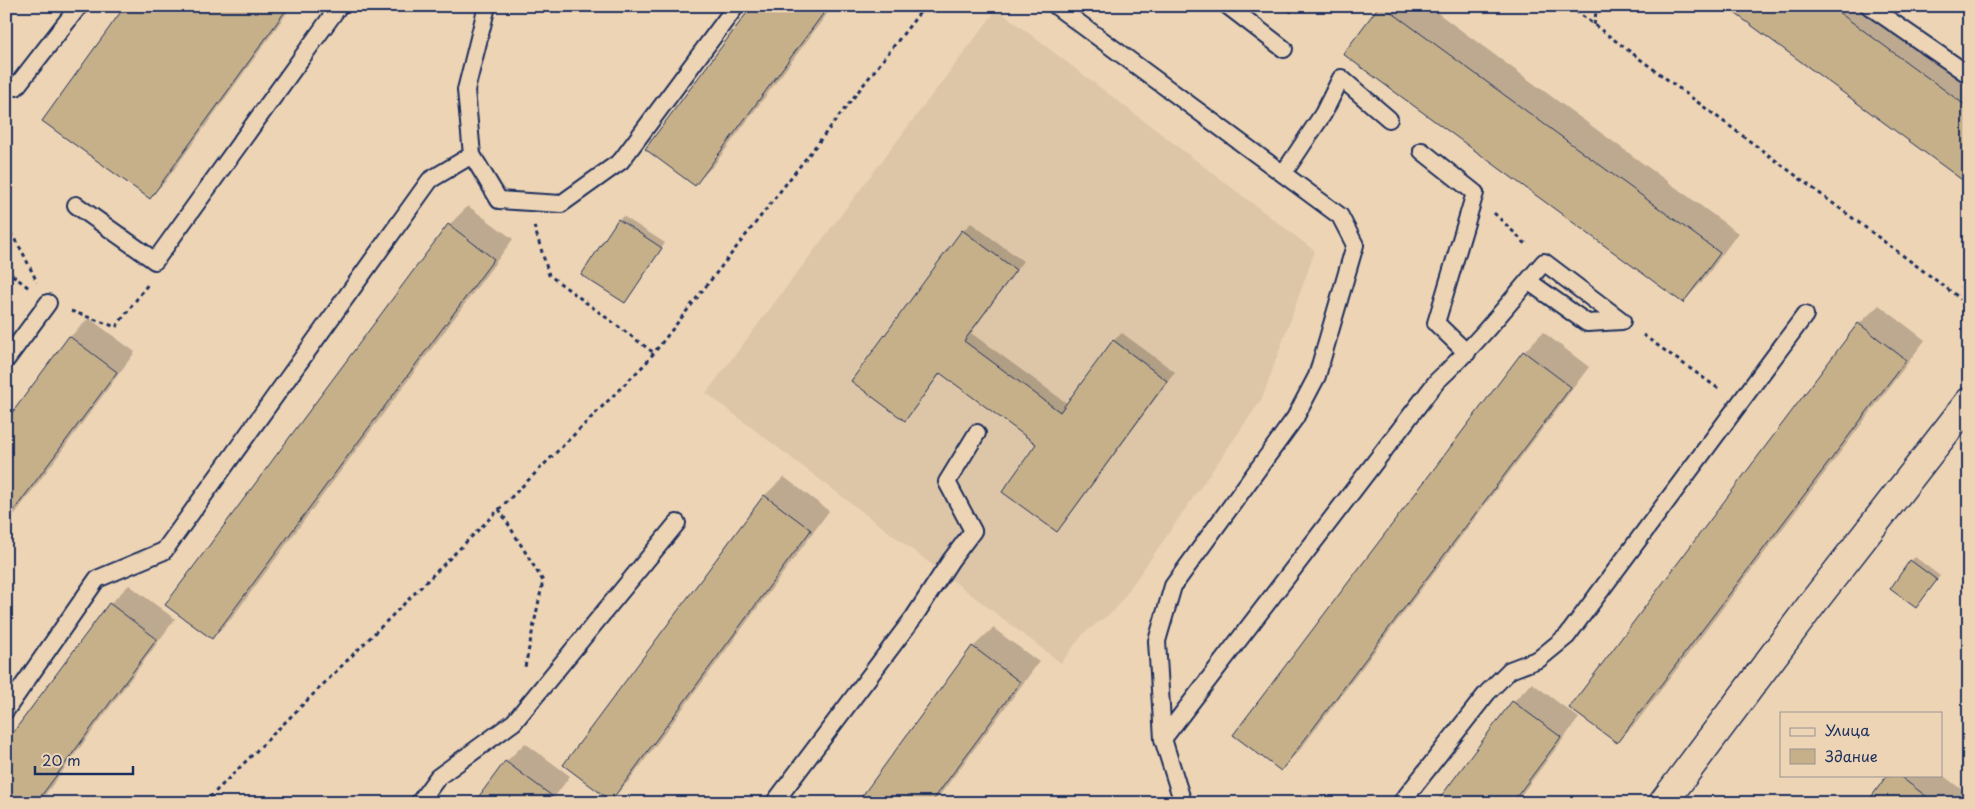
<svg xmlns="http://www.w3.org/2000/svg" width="1975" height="809" font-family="'Playpen Sans',sans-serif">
	<rect width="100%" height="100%" fill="#edd4b5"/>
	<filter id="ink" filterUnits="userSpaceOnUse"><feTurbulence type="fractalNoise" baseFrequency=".02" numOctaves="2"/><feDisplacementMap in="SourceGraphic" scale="10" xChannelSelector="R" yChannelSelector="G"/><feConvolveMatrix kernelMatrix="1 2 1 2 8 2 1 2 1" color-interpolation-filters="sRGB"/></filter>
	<g filter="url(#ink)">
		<path fill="#ddc6a7" d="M997,9L1315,251L1262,399L1115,610L1084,633L1061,663L706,393Z"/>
		<path fill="#0003" d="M127,6H292L165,182L150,197Z
			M753,6H833L714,165L695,184Z
			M1380,6H1428L1738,233L1702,282L1683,302Z
			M1727,6H1865L1969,82V184Z
			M468,206L513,239L231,619L212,638L167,605L449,225Z
			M623,216L665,243L625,302L619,220Z
			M971,223L1023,261L971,333L1068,404L1113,341L1122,333L1175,372L1065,522L1057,530L1038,444L941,373L913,411L905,419L963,231Z
			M1879,305L1925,340L1636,723L1617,742L1859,324Z
			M89,318L135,352L6,526V423L70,337Z
			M1543,332L1589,367L1300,750L1281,769L1235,734L1524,352Z
			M784,477L829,511L630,780L611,799L764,496Z
			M1915,557L1940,576L1916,607L1911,561Z
			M129,585L175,619L39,803H6L110,604Z
			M993,628L1039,662L934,803H858L973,647Z
			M1532,683L1579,718L1515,803H1437L1513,702Z
			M525,743L570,776L550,803H476L506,762Z
			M1941,774L1969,795V803H1868L1889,775Z"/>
		<path fill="#c6b08a" stroke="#1b2f5e" d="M125,6H289L150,199L42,121Z
			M752,6H829L695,186L645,149Z
			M1282,6H1296L1291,13Z
			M1379,6H1383L1720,253L1683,303L1343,54Z
			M1725,6H1830L1969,108V185Z
			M618,219L662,248L625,303L581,275Z
			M448,224L494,259L212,639L165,605Z
			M962,230L1016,270L964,341L1060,412L1113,340L1167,381L1057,532L1002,492L1036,444L940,373L905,421L851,381Z
			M1969,276V294L1960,287Z
			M1858,323L1906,360L1617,743L1569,708Z
			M69,336L117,372L6,521V421Z
			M1523,351L1571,387L1281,771L1233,735Z
			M764,495L811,530L611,801L563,765Z
			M1910,560L1937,580L1916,608L1890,589Z
			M109,603L157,639L36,803H6V742Z
			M972,646L1020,682L931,803H857Z
			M1512,701L1561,737L1512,803H1436Z
			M505,761L552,796L546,803H474Z
			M1887,775H1898L1935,803H1867Z"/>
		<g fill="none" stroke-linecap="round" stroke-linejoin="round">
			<g stroke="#1b2f5e" stroke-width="20">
				<path id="service" d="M487,6L466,90L472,155L499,200L561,204L621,161L736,6
					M1056,6L1340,216L1355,245L1317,376L1295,418L1173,586L1157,641L1163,739L1183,803
					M1228,6L1284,49
					M1869,6L1969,75
					M16,87L79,6
					M1422,151L1475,193L1436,323L1467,353
					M1283,174L1323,114L1341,78L1389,119
					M76,205L155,261L339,6
					M6,360L48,303
					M6,710L97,579L164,551L430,180L472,155
					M1163,739L1437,381C1476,345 1509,303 1544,262L1622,321L1587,323L1528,281
					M419,803L438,777L514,722L677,523
					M774,803L914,617L951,560L973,531L947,482L977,433
					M1401,803L1487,693L1510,670L1539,659L1567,636L1805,315"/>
			</g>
			<g stroke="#1b2f5e" stroke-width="31">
				<path id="tertiary" d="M1663,803L1815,600L1969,402"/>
			</g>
			<path stroke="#1b2f5e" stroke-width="3" stroke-dasharray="4 4" stroke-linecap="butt" d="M1569,6L1969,305
				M1594,25L1597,6
				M1494,213L1527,245
				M6,226L22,251L37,282
				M534,226L549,275L654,353
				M6,270L29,288
				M71,311L116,327L148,284
				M1643,335L1719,389
				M499,509L543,581L525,667
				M204,803L646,363L925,6"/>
			<use href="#service" stroke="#edd4b5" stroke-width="16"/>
			<use href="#tertiary" stroke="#edd4b5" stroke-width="28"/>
		</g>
	</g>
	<rect width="1975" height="809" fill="none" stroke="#edd4b5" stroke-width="25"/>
	<rect x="12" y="12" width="1950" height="784" fill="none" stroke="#1b2f5e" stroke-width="2" filter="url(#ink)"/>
	<rect x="1780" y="712" width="162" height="65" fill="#edd4b5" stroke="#999292"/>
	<rect x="1790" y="728" width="25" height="8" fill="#edd4b5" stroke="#999292"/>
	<text x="1825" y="736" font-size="15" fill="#1b2f5e">Улица</text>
	<rect x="1790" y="749" width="25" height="15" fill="#c6b08a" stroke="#999292"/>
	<text x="1825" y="762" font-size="15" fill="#1b2f5e">Здание</text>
	<path d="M35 766v8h98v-8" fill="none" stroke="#1b2f5e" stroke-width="2.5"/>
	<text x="42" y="766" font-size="15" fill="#1b2f5e" stroke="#edd4b5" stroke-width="4" paint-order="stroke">20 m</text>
</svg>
